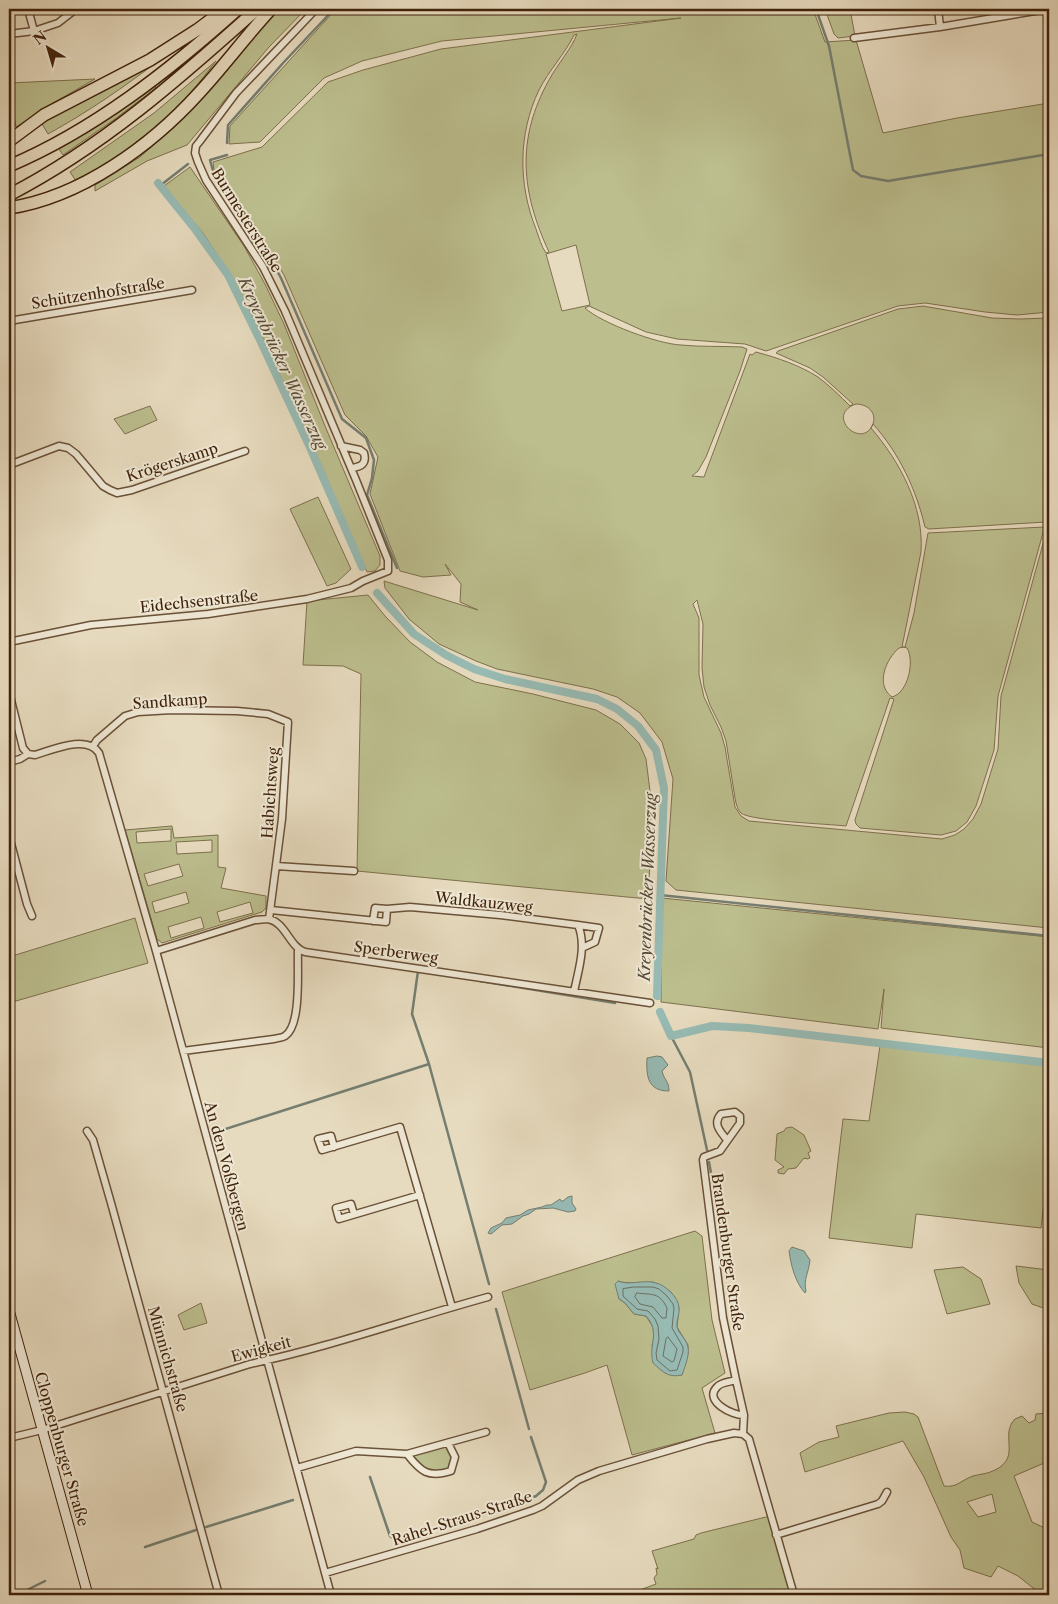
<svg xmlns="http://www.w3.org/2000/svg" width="1058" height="1604" font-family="'Libre Caslon Text',serif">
	<rect width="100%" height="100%" fill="#e7dbbf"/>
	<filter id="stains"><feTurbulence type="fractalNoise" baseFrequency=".004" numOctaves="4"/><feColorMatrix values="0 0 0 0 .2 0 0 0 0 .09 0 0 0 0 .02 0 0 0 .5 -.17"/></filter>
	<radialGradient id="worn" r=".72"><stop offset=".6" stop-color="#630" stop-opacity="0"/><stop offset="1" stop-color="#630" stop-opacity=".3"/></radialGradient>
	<path fill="#bcbe8e" stroke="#7e704c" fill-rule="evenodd" d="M278,9H306L269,47L187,145L147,161L95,191V185L140,157L187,115Z
		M336,9H813L825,42L856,40L883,133L957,118L1049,103V312L1017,315L985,312L925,303L898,306L766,351L745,344L677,339L646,332L589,306L585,308C601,323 658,344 681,345C701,347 722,346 742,347L747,349L740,371L706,457L698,471L692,476L704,477L750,354L752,355L756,352C778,358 799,365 818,377C830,386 840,396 850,406L853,404L823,377L810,368L776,353L778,351L898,309L923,306L992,318L1020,319L1049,318V511L998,696L994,750L976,806L967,822L956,831L941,835L860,828L856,824L855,820L894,699L890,698L846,826C829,824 750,821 741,813C737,809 736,803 735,798L726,741L721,727L710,705L704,687L702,668L703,624L697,600L693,604L699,618V675L704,697L721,733L725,747L735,807L741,816L749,821L942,839L955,835L964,829L973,819L981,804L998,749L1001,696L1049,522V928L676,890L666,881L673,779L662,742L640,713L617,697L593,689L497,669L476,661L439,644L409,619L385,588L384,581L478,610L460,602L461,584L445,564L451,575L423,577L400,571L370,494L378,457L366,436L345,415L284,275L256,227L214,171L213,162L262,147L328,82L363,70L441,49L681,18L442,41L362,61L324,78L260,142L229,144L230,126ZM577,34C572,48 557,65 549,80C516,139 521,192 549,252L546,253C541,246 539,237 536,229C518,184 518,134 539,90C549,70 565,54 574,35ZM576,245L590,305L562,311L546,254ZM856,404C867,404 877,412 873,424C862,451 824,415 856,404ZM873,424C899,453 916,489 925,527L929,529L1046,522L1044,527L928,533L914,613L905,647H902L921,552C924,506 900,462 871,428ZM904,647L907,648C915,661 908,693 892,697C875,685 886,659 899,648Z
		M825,9H850L855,36L838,38L834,34Z
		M161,59C124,87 88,112 48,134L41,122Z
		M216,61C192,93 165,123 132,147C115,159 95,170 76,181L70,172L154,113Z
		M95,79L53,103L16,127L9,83Z
		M155,85L156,88L115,119L63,155L59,149L94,128Z
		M190,167L244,246L265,284L284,324L325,426L380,556V565L375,571L367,572L325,474L260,331L233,278L202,232L164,186Z
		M150,406L157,420L125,434L114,419Z
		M318,497L351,569L336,583L327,586L290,509Z
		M368,595L385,616L410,642L437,662L475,682L533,694L596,710L620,724L639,743L646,759L650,791L651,843L648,899L357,871L361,674L343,666L303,665L307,601Z
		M172,826L174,838L218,835V867L226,868L221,888L266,896V908L262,912L162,943L157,939L125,830ZM171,829V841L137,843L136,832ZM212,840V852L177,854L176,842ZM179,864L183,876L148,886L144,874ZM186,892L189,903L155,913L152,902ZM250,902L253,913L220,922L217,912ZM201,917L204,928L171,938L168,927Z
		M662,898L1049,937V1048L881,1028L884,989L878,1029L661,1002Z
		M135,918L148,963L9,1003V957Z
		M880,1046L1049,1066V1158L1041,1228L916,1214L912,1248L829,1238L843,1119L869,1121Z
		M792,1127L804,1135L811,1151L808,1153L810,1158L807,1159L804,1158L796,1168L788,1169L784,1174L778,1173V1170L784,1167L775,1160L777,1134L784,1131L786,1128Z
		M695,1231L702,1236L712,1320L725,1373L702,1388L715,1433L632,1455L607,1365L585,1373L530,1390L502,1292ZM618,1281C624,1284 646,1283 653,1282L671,1292L679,1308L677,1327L688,1345V1353L682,1375L665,1373L656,1365L652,1345L654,1339L653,1327L646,1316L634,1314L625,1303L619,1299Z
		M1016,1266L1049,1270V1310L1032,1304L1019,1283Z
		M963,1267L981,1279L990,1304L947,1314L934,1270Z
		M201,1303L207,1323L184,1330L178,1315Z
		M905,1412L914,1414L918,1417L944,1486C957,1488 961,1480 973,1476C980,1474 988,1474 995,1470C1022,1457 999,1435 1015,1419L1022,1416L1029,1423L1035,1420L1036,1414L1049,1413V1461L1014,1476L1032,1522L1049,1530V1595H1042L1018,1576L998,1566L991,1577L964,1568L960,1550L951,1537L924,1477L903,1441L805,1472L800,1453L819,1442L839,1437L836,1426L889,1413ZM992,1494L996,1512L978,1517L967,1502Z
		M448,1443L455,1457L451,1471C427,1478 422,1472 407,1454Z
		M770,1516L792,1595H636L640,1590L656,1584L654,1578L657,1574L656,1568L658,1569L652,1551L694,1539L696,1535L701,1533Z"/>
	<path fill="#97bbb4" stroke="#757e70" d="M657,1056L662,1057L668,1065L662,1071C664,1080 669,1081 669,1091C648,1091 646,1077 647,1058Z
		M572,1196V1203L576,1209L575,1211L568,1212L553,1208L536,1209L529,1214L523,1216L512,1224L502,1225L491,1234L488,1233L491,1228L502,1223L506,1218L520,1215L528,1210L542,1207L547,1205H551L560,1199L561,1201H563L568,1197Z
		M792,1247L804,1251L810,1260C809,1272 803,1280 806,1291L805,1293C795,1282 791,1265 789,1251Z
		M618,1281C629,1286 644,1279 656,1283C665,1285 679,1297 679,1308C680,1314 676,1320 677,1327C679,1334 685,1338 687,1344C691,1353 685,1366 682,1375C668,1378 663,1372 653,1363C648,1344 661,1333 646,1316L634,1314L625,1303L619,1299L615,1284Z"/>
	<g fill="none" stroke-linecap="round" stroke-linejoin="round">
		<path stroke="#6c6f60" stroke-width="1" d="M634,1287H653L659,1289L667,1296L673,1304L674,1308L672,1328L683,1347V1352L677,1370L670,1371L657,1360L656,1353L659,1339L658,1326L655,1319L648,1311L637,1309L623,1296V1289Z
			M637,1293C653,1295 659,1292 667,1308L666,1318H662L653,1307L640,1304L635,1297Z
			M668,1337L677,1349L674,1361L672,1362L663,1356L666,1339Z"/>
		<path stroke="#757e70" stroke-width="2.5" d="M816,9L829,46L853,170L861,176L888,181L1049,154
			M227,143L228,125L284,62L334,9
			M227,155L210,160L213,171L224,191L256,233L281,278L342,419L366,438L374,460L372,478L367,495L397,568
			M161,185L188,164
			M660,895L1049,936
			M480,981L615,1003
			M671,1036L690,1072L707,1150
			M429,1064L489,1284
			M213,1133L429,1064L412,1014L418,971H420
			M709,1162L719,1217
			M496,1309L529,1429
			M370,1477L390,1536L395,1540L408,1537L507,1507L536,1496L543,1490L546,1482L531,1437
			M206,1527L293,1500
			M145,1547L196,1530
			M17,1595L45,1581"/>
		<path stroke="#97bbb4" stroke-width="8" d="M158,183L195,229L228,275L261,342L308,443L362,567
			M377,593L414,634L446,655L474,669L505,679L597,699L617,709L638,726L656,750L664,788L657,996
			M660,1012L671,1036L712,1026L749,1028L1049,1063"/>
		<g stroke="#6a5138" stroke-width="9">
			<path id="minor" d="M28,9L34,31
				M938,9L940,27
				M9,34L34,31L58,23L76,9
				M854,38L940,27L1047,9
				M9,321L192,290
				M341,446L360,450L364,453C367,464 361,467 351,468
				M9,465L59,446L68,448L76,454L103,486L110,490L117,493L132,490L245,451
				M9,642L91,625L208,614L307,599L351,588L363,581L388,571V560L356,480L285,311L263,267L206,180L198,162L195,153L196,146L200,141L236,93L316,9
				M9,692L23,748L28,754
				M93,746L97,740L125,716L138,712L172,710L237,711L268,714L288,722L282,819L269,919
				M9,762L20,759L28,754L35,755C52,750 87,734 99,753L156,951L331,1595
				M9,836L27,904L32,916
				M276,866L354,871
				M387,909L410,907L500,915L578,925
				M271,910C309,914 347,918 386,922L387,909L375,908L373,921
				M156,951L255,920C259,920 264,919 268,919C286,922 289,947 305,952L650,1003
				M574,992C578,971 587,946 578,925L599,928L595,942L582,948
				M183,1051L274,1039C277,1038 282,1038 285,1036C302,1025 297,969 298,950
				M87,1131L93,1140L111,1203L219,1595
				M727,1140C721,1132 712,1124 721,1114L735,1112L740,1116V1123L720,1151L704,1157L703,1160L723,1318L736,1380L744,1415L743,1434
				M334,1147L331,1136L318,1139L322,1150L400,1127L452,1307
				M354,1214L351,1204L336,1208L339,1219L420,1195
				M736,1380C730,1382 721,1382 717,1387C703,1401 733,1416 744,1415
				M743,1434L749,1439L794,1595
				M9,1438L42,1430L250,1364C330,1347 408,1319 488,1297
				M407,1454C421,1472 428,1478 451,1471L455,1457L448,1443
				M297,1468L356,1451L407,1454L486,1432
				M776,1535L878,1504L882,1501L887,1492
				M325,1573L477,1529L533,1510L542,1506L578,1480L599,1471L707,1439L734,1433L743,1434
				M895,1595L901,1594L902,1595"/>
		</g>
		<g stroke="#41230b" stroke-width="11">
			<path id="secondary" d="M9,1310L88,1595"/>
		</g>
		<g stroke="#41230b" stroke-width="14">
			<path id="motorway" d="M9,141L44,115L150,60L197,30L225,9
				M9,166C94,130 170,70 238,9
				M9,195C102,147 179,79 257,9
				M9,208C81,197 151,146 199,93C224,66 246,36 271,9"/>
		</g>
		<use href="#minor" stroke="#efe8d5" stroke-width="6"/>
		<use href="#secondary" stroke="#efe8d5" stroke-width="9"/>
		<use href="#motorway" stroke="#e7dbbf" stroke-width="11"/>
	</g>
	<g text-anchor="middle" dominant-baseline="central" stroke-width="4" stroke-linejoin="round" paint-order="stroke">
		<g font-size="15" fill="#41230b" stroke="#efe8d5">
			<text transform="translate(247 220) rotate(58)">Burmesterstraße</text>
			<text transform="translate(98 293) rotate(-9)">Schützenhofstraße</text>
			<text transform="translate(172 462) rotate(-18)">Krögerskamp</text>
			<text transform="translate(199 601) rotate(-6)">Eidechsenstraße</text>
			<text transform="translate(170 701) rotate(-4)">Sandkamp</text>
			<text transform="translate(270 793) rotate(-86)">Habichtsweg</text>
			<text transform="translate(484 902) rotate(6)">Waldkauzweg</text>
			<text transform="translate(396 952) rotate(8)">Sperberweg</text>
			<text transform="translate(227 1166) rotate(75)">An den Voßbergen</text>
			<text transform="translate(728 1252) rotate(82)">Brandenburger Straße</text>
			<text transform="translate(261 1349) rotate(-15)">Ewigkeit</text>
			<text transform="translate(168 1359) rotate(74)">Münnichstraße</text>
			<text transform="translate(62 1449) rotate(74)">Cloppenburger Straße</text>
			<text transform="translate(462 1518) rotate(-18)">Rahel-Straus-Straße</text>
		</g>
		<g font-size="16" font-style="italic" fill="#564935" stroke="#efe8d5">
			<text transform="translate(283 363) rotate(65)">Kreyenbrücker Wasserzug</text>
			<text transform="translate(647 887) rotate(-88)">Kreyenbrücker Wasserzug</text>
		</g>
	</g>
	<rect width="1058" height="1604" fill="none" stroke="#e7dbbf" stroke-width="30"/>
	<rect x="10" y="10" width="1038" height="1584" fill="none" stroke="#41230b" stroke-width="2.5"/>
	<rect x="15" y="15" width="1028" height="1574" fill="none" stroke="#41230b"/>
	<g transform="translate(48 48) rotate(322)" stroke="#efe8d5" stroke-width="4" paint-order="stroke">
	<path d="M0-4L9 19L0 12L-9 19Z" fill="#41230b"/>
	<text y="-8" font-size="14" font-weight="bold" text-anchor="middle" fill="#41230b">N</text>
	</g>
	<rect width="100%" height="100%" filter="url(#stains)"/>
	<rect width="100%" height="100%" fill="url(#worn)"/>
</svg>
